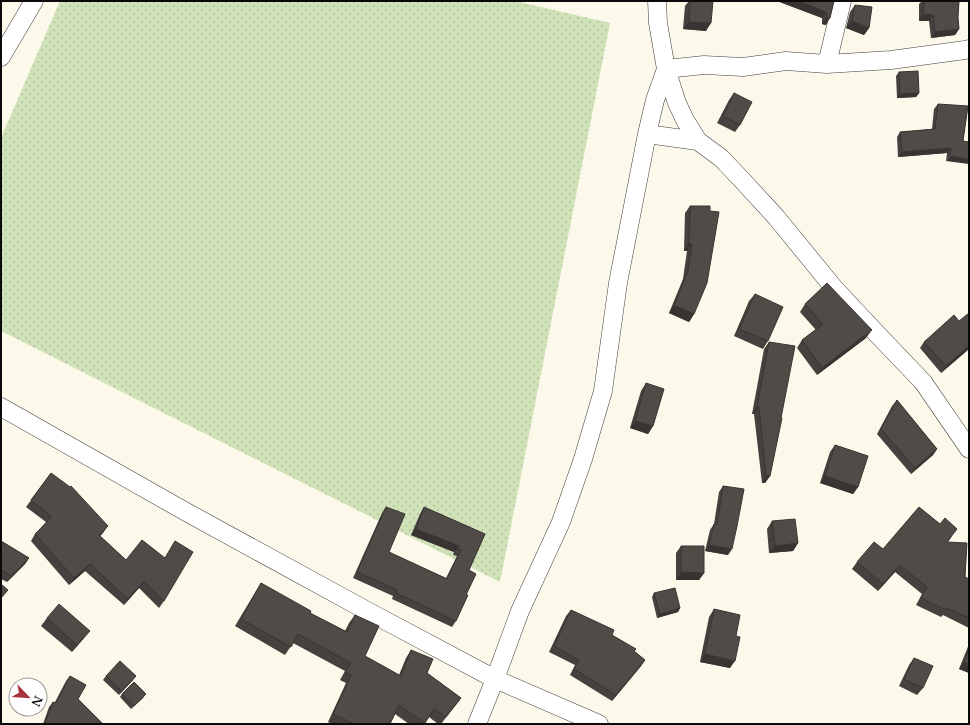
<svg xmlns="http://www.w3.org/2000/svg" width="970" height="725" font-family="'Libre Baskerville',serif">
	<defs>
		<pattern id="grass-dots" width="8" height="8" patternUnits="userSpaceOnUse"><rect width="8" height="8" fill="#cfe2b8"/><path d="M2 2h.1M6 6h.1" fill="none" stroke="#b0c19d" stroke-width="1.8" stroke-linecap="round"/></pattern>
	</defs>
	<rect width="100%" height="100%" fill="#fcf8ea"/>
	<path fill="url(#grass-dots)" d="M60,1H515L610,23L500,582L1,331V138Z"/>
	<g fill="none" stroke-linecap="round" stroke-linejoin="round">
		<g stroke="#3d3d3d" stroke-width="19">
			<path id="minor" d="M969,49L965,50L891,60L827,64L786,61L743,67L704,65L666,69L677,103L685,120L698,141L721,158L742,180L776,217L834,288L878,335L923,382L969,449
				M1,57L34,1
				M827,64L842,1
				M647,134L698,141
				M1,407L188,513L371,613L495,679L599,724
				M477,724L495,679L520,611L561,522L583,459L603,391L618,283L647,134L655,100L666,69L658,23L657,1"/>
		</g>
		<use href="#minor" stroke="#fff" stroke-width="18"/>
	</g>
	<path fill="#46403e" d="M689,1H713L706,31L683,29L685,6Z
		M777,1H834L826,25L822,24V18Z
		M922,1H959L958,17L959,29L955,35L931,38L929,21H919V4Z
		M855,5L869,28L864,35L846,28L850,12Z
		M899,72L919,93L916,97L897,98L896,76Z
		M734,93L740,125L735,132L717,123L729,100Z
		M938,104L963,141L946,161L947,153L898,157L897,137L900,132L932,129L934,109Z
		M690,206H710L694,314L689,322L669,313L683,279L687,251H684L685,213Z
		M755,294L768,341L763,349L734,336L749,301Z
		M805,304L866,338L817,375L797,348L802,340L816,330L800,312Z
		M959,321L969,349L941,373L920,348L924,342Z
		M769,342L770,476L765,483H762L754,414H752L764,349Z
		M646,383L653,426L648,434L630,428L641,391Z
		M897,400L937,449L933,455L911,474L877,434L892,406Z
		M835,445L858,487L853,494L820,483L830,452Z
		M51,473L103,533L100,536L126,560L165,558L175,541L164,601L159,608L139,588L124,605L85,571L69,585L31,541L35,534L46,522L26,507Z
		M723,486L728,555L705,551L710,530L714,524L719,492Z
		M386,507L389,552L446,578L457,556L453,555L454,552L411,535L420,514L424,507L485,534L469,570L466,595L456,621L452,627L392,599L393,596L353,578L382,513Z
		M772,521L798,543L793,551L769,553L767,529Z
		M952,536L948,542L965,577L969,579V628L943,615L941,617L916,605L922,594L895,572L878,591L852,569L857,562L883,549Z
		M1,541L29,558L25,564L7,582L1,579Z
		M681,546L704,573L699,580H676V553Z
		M261,583L310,613L345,631L349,623L355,615L365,656L399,675L406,658L411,650L427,673L461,698L441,724H438L429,717L424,724H409L395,714L390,724H332L328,722L346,683L340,680L345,671L293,643L285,655L235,626L256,591Z
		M654,593L680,608L678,612L657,618L652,597Z
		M714,609L736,636L730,668L700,662L709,617Z
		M571,610L612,635L634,651L645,660L641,666L612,701L570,675L575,665L549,652L566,616Z
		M47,618L84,638L72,652L41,626Z
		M969,644V673L959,669Z
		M914,658L923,688L917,695L899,686L909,665Z
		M70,676L78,699L103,724H43L49,707L53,702H55L66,681Z
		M106,676L133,680L119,695L103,680Z
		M122,694L143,698L131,709L120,697Z"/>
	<path fill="#393432" d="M777,1H799L826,12L822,18Z
		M923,14L933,15L929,21H919Z
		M827,17L830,18L826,25L822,24Z
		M852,21L869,28L864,35L846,28Z
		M689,22L711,23L706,31L683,29Z
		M959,29L955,35L931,38L935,32Z
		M919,93L916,97L897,98L900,94Z
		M951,148L947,153L898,157L902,152Z
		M950,156L969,159V164L946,161Z
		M689,243L692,244L687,251H684Z
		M674,305L694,314L689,322L669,313Z
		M872,330L866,338L817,375L822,368Z
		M969,346V349L941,373L946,366Z
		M757,407H759L754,414H752Z
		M635,421L653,426L648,434L630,428Z
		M937,449L933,455L911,474L915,468Z
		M766,476H770L765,483H762Z
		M825,476L858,487L853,494L820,483Z
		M108,526L103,533L94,542L99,535Z
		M416,529L459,546L454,552L411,535Z
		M798,543L793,551L769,553L775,546Z
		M709,545L732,549L728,555L705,551Z
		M29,558L25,564L7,582L11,576Z
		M90,564L85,571L69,585L74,578Z
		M900,565L895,572L878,591L883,584Z
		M681,572L704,573L699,580H676Z
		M144,581L139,588L124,605L128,599Z
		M680,608L678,612L657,618L660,614Z
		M90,631L72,652L77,645Z
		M705,654L735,661L730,668L700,662Z
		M645,660L641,666L612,701L616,695Z
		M964,662L969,664V673L959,669Z
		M136,676L133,680L119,695L122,691Z
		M146,694L143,698L131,709Z"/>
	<path fill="#514b48" stroke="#393432" d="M690,1H713L711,23L689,22Z
		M799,1H834L830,18L827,17L826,12Z
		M924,1H959L958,17L959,29L935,32L933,15L923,14Z
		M855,5L872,7L869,28L852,21Z
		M918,71L919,93L900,94L899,72Z
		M734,93L752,102L740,125L723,116Z
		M938,104L968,106L963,141L969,142V159L950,156L951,148L902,152L900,132L935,129Z
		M690,206H710V211L719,212L707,283L694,314L674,305L688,271L692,244L689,243Z
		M827,283L872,330L822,368L802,340L823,324L805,304Z
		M755,294L783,307L768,341L739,329Z
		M969,313V346L946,366L924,342L954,315L959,321Z
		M769,342L795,346L781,418H782L770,476H766L759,407H757Z
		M646,383L664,389L653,426L635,421Z
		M897,400L937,449L915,468L881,429Z
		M835,445L868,456L858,487L825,476Z
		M51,473L70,487L71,486L108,526L99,535L126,560L142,540L165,558L175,541L193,552L164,601L144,581L128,599L90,564L74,578L35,534L50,519L49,518L51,516L31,500Z
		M723,486L744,489L737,526L732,549L709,545L714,524L717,525Z
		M386,507L405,514L389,552L447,579L461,550L458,549L459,546L416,529L424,507L485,534L469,570L476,574L466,595H468L456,621L396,593L397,590L357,572Z
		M919,507L940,524L945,518L957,529L947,542L967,543L965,577L969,579V618L947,608L946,610L921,598L927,587L900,565L883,584L857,562L874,542L883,549Z
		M795,519L798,543L775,546L772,521Z
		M1,541L29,558L11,576L1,570Z
		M681,546H704V573L681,572Z
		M261,583L311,611L310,613L347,632L355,615L379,626L365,656L401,676L411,650L433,659L427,673L461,698L446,717L434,709L425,723L399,705L390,724H354L333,714L351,675L345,672L351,663L298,634L291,647L241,619Z
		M1,584L8,590L1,598Z
		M675,588L680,608L660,614L654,593Z
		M59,604L90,631L77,645L47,618Z
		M714,609L740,615L736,636L740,637L735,661L705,654Z
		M571,610L614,630L612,635L636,649L634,651L645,660L616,695L574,669L579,660L554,646Z
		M969,649V664L964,662Z
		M914,658L933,666L923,688L904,679Z
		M120,661L136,676L122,691L106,676Z
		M70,676L86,685L78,699L103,724H48L45,723L53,702L56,703Z
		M134,682L146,694L134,706L122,694Z"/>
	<rect width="970" height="725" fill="none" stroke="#0a0a0a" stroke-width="4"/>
	<g transform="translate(28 697) rotate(115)"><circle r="19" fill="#ffffff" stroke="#9d9d9d"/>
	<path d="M0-3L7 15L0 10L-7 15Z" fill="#a9343c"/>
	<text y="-6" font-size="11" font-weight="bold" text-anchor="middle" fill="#0a0a0a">N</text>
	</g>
</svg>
